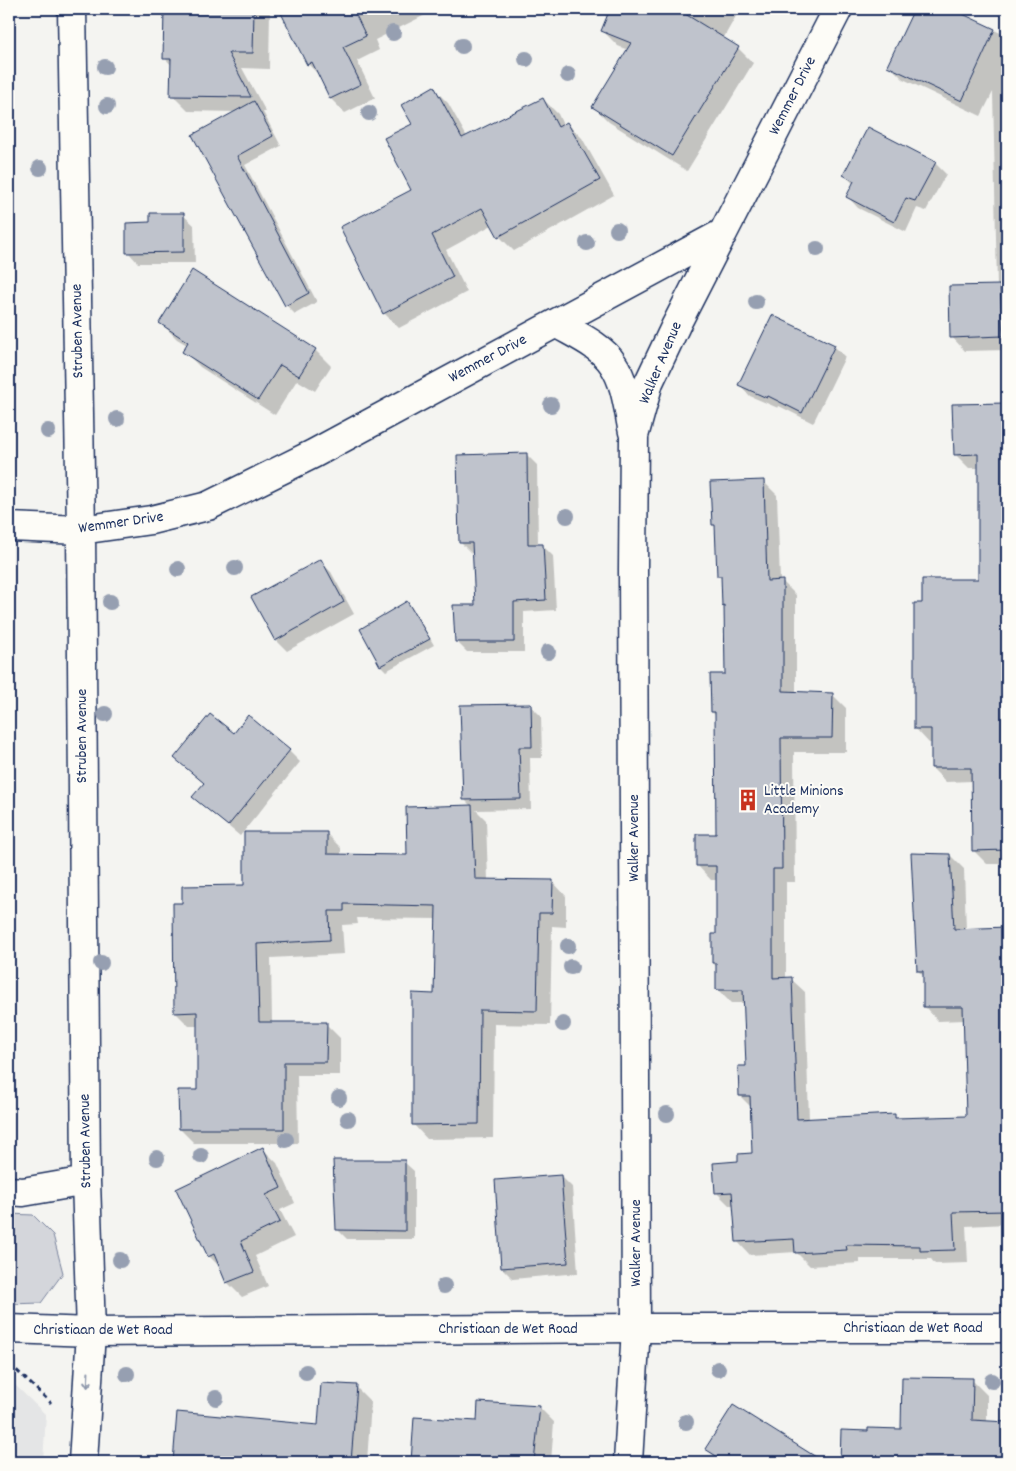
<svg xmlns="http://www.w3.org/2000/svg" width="1016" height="1471" font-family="Dekko,sans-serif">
	<rect width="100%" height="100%" fill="#f4f4f1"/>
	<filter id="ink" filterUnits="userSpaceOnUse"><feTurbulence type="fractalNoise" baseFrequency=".02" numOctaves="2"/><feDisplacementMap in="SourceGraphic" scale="10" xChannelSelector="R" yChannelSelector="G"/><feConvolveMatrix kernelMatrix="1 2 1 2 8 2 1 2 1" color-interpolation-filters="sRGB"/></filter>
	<g filter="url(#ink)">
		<path fill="#e4e5e6" d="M9,1379L46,1415L43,1462H9Z"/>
		<path fill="#d4d6db" stroke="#78829c" d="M9,1214L33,1215L53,1235L63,1273L41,1303L9,1304Z"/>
		<path fill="#0003" d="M165,9H270L269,69L242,68L266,112H263L281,146L245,165L317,302L295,314L286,305L194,136L237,112L188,111L172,95V66L165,58Z
			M281,9H434L435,10L375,40L379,50L357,61L375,98L345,113L331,99L320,76L308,64Z
			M598,9H740L723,39L738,48L753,63L687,171L609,122L594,107L628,50L618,46L603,31L608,18Z
			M915,9H949L1007,36V350L965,351L952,337L997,287L993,92L981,116L903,79L889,65Z
			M433,88L448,103L467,137L543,99L558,114L563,125L567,123L582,138L614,195L514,251L499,236L492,225L446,250L467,292L399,328L384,313L413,190L414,125Z
			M935,163L946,174L926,211L917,208L906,232L858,208L848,197L854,184L844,175Z
			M183,215L194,225L195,263H138L128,252L151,223Z
			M161,323L315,350L331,366L315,391L297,380L275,415L200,367L184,351L187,345L177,339Z
			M834,346L845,357L813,423L779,406L778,408L750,396L740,385Z
			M1007,404V864H987L973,850L972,781L946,782L932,768V743H929L916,729L923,605L980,581V468H969L955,454L954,405Z
			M526,454L537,465L538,545H542L553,556L556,610L524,612V652H467L456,641L476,606L474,553H471L460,542Z
			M763,481L777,495L780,581H782L796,595V693L832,694L846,708V752H794L795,882H786V979H791L805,992L809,1120L894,1116L897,1119L967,1117L965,1020L938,1021L925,1007V977L918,971L950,855L964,869L966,930L1007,929V1224L966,1226L968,1263L935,1264L931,1259H860V1263L810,1266L796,1252L750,1255L737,1241L735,1206H730L716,1192L740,1162L753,1154L751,1107L740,1096L747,1067L745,1003H731L717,989V967L713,963L717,935L718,880H711L698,866L717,835L716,716L712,712L726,675L725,607L723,605L722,579L718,575L717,527L713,524Z
			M320,561L331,572L354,614L287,651L276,640Z
			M407,603L412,608L434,645L386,671L381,666L361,629Z
			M530,705L541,716L542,758H530L531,809L476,810L486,820L488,880L552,881L566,896V927L552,926L550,1025L494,1024L493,1138L427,1139L413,1124L436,995L437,919L357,918L358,924L342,925L344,954L271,958L272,1023L326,1024L340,1038V1075H297L298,1143H194L180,1129L198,1092V1026H189L175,1012L184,904L245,886L327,834L341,848V855L409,856L471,806L464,799Z
			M234,735L289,751L300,762L240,836L205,807V784L176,758Z
			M262,1148L277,1163L295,1203L280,1210L294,1237L255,1256L268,1286L242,1297L227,1282L221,1268L209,1256Z
			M404,1162L414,1171V1239H347L338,1230Z
			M561,1176L572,1187L578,1273L513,1279L502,1268Z
			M972,1380L987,1395V1422L1007,1423V1462H841L842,1431H902Z
			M356,1387L371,1402L367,1462H175L178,1414L319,1426Z
			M539,1407L554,1422L551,1462H413L415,1419L478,1423Z
			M733,1407L822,1462H720L707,1449Z"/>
		<path fill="#bfc3cc" stroke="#1b2f5e" d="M164,9H254L253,53H228L251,97L170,96L171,59H163Z
			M279,9H353L366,36L343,47L361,84L330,99L312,62L307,65Z
			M610,9H677L739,47L672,156L592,107L631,43L601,31Z
			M914,9H952L995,29L962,101L887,66Z
			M434,86L462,138L543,98L558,127L567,122L600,180L498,237L482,208L432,235L453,277L383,314L340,227L411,190L384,138L412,124L401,105Z
			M254,101L273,136L237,156L309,293L285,306L192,135Z
			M868,127L936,162L915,201L906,198L894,222L846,197L854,181L843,175Z
			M150,213H184V252L126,253V223L150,222Z
			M192,270L316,349L299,376L280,365L258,400L182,352L188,342L159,323Z
			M1000,285L1003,336L950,338L949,286Z
			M772,315L835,345L802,413L768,396L767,398L738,385Z
			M1007,403V850L972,851L971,768H931V729H914V603H922V579H978V454L954,455L952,404Z
			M527,453L528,544H543L546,600L514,602V642H455L453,605H475L472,543H459L457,455Z
			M764,480L767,581L783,580V691L833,693L832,738H781L782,869H773V978L792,977L797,1119L895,1114V1118L966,1116L963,1007H923V971H917L911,853L950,854L954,929L1007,927V1211L953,1212L955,1250L920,1251V1246L846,1245L847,1250L795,1253L794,1239L736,1242L732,1192L715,1193L713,1163L738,1161V1154L752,1153L750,1096H739L738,1066H746L743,990H716V963H712V934H716V866H696V834H716L715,712H711L710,674H725L724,605L722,606L721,576H717L715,525H712L710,482Z
			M321,559L344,602L275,641L251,597Z
			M407,601L430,639L380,666L360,629Z
			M531,704L532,747H519L521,799L463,800L460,705Z
			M210,714L234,733L248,715L290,750L228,826L192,797L204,783L174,758Z
			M472,805L475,879L553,880L552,913H539L537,1011L480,1010L479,1124L412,1125V993L434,994L436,906L344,904V911H329L330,940L257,944L259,1022H327L326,1062H284V1129H179L178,1090H197V1012L174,1013L173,903H182V886L244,885V832H327V854L407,855L406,807Z
			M263,1147L281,1188L266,1195L280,1222L241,1241L254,1272L226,1283L214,1254L208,1257L176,1189Z
			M333,1160H405V1231L336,1230Z
			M561,1175L568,1263L501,1268L495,1180Z
			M902,1377L973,1378L972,1420L1007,1422V1462H840L841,1430L868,1431V1428L901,1429Z
			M321,1383L357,1385L351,1462H173L177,1412L318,1425Z
			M478,1402L540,1406L534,1462H411L414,1417L477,1421Z
			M733,1405L824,1462H726L705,1449Z"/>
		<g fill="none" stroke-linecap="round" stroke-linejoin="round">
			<g stroke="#1b2f5e" stroke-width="31">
				<path id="minor" d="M72,9L81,530L86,1181L91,1332L83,1462
					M556,323C574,334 601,345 613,364C626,383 628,409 633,432
					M9,527L81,530L151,520L208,506L313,454L723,233L838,9
					M9,1191L23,1192L86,1181
					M628,1462L636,1328L633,569L634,436L649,382L676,325L723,233"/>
			</g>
			<g stroke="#1b2f5e" stroke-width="31">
				<path id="major" d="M9,1329L91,1332L636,1328H1007"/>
			</g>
			<path stroke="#1b2f5e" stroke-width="3" stroke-dasharray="5 4" stroke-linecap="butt" d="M9,1367H13L51,1403"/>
			<use href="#minor" stroke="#fdfcf7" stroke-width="28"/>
			<use href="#major" stroke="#fdfcf7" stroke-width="28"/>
		</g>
		<g fill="#969fb1">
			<circle cx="393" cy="33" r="8"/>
			<circle cx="462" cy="46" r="8"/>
			<circle cx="526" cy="59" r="8"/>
			<circle cx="105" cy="67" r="8"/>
			<circle cx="568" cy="75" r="8"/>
			<circle cx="107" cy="106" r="8"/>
			<circle cx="369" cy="113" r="8"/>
			<circle cx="40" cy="168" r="8"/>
			<circle cx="617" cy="230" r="8"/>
			<circle cx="587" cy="243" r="8"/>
			<circle cx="817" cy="249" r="8"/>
			<circle cx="756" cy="302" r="8"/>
			<circle cx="551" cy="405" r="8"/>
			<circle cx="117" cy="419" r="8"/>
			<circle cx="48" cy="431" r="8"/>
			<circle cx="567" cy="516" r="8"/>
			<circle cx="235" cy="568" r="8"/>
			<circle cx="178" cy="569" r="8"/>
			<circle cx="110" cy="602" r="8"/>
			<circle cx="548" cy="652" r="8"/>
			<circle cx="105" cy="714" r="8"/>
			<circle cx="568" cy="946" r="8"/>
			<circle cx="101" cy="963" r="8"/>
			<circle cx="571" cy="967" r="8"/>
			<circle cx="563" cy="1024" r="8"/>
			<circle cx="339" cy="1098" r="8"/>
			<circle cx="667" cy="1114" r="8"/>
			<circle cx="348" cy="1119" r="8"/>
			<circle cx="286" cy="1140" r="8"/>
			<circle cx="201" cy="1156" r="8"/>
			<circle cx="157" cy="1158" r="8"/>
			<circle cx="120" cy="1260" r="8"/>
			<circle cx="444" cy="1286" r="8"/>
			<circle cx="718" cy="1369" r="8"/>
			<circle cx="306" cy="1372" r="8"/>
			<circle cx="127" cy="1374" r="8"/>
			<circle cx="992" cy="1381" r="8"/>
			<circle cx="216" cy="1398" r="8"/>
			<circle cx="686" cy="1422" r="8"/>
		</g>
		<defs><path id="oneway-shaft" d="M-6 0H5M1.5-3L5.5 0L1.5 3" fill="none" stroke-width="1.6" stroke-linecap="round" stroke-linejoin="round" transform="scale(1.25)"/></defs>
		<use stroke="#8c96aa" href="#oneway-shaft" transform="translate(88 1380) rotate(93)"/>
	</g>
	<defs>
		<g id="building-bare" transform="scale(1.725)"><path d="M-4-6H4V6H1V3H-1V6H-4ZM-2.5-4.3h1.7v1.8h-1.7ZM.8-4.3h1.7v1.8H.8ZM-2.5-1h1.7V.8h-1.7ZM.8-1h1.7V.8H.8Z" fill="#c8321e" stroke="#fdfcf7" stroke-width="2.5" paint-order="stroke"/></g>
	</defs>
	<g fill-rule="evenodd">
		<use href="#building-bare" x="748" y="800"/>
	</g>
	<g text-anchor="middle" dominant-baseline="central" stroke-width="4" stroke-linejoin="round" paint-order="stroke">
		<g font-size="16" fill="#1b2f5e" stroke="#fdfcf7">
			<text transform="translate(793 96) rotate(-63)">Wemmer Drive</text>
			<text transform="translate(78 331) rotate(-91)">Struben Avenue</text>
			<text transform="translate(488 359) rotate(-28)">Wemmer Drive</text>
			<text transform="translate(661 363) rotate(-67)">Walker Avenue</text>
			<text transform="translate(121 523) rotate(-8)">Wemmer Drive</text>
			<text transform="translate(82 736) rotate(-90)">Struben Avenue</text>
			<text transform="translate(634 838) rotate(-90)">Walker Avenue</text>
			<text transform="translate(86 1141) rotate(-91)">Struben Avenue</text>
			<text transform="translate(636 1243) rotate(-90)">Walker Avenue</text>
			<text x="913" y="1328">Christiaan de Wet Road</text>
			<text x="508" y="1329">Christiaan de Wet Road</text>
			<text x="103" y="1330">Christiaan de Wet Road</text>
		</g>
		<g font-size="16" fill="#1b2f5e" stroke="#fdfcf7" text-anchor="start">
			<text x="764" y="791">Little Minions<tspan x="764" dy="18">Academy</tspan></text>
		</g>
	</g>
	<rect width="1016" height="1471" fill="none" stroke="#fdfcf7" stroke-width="30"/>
	<rect x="15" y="15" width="986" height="1441" fill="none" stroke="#1b2f5e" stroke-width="2" filter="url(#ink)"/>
</svg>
